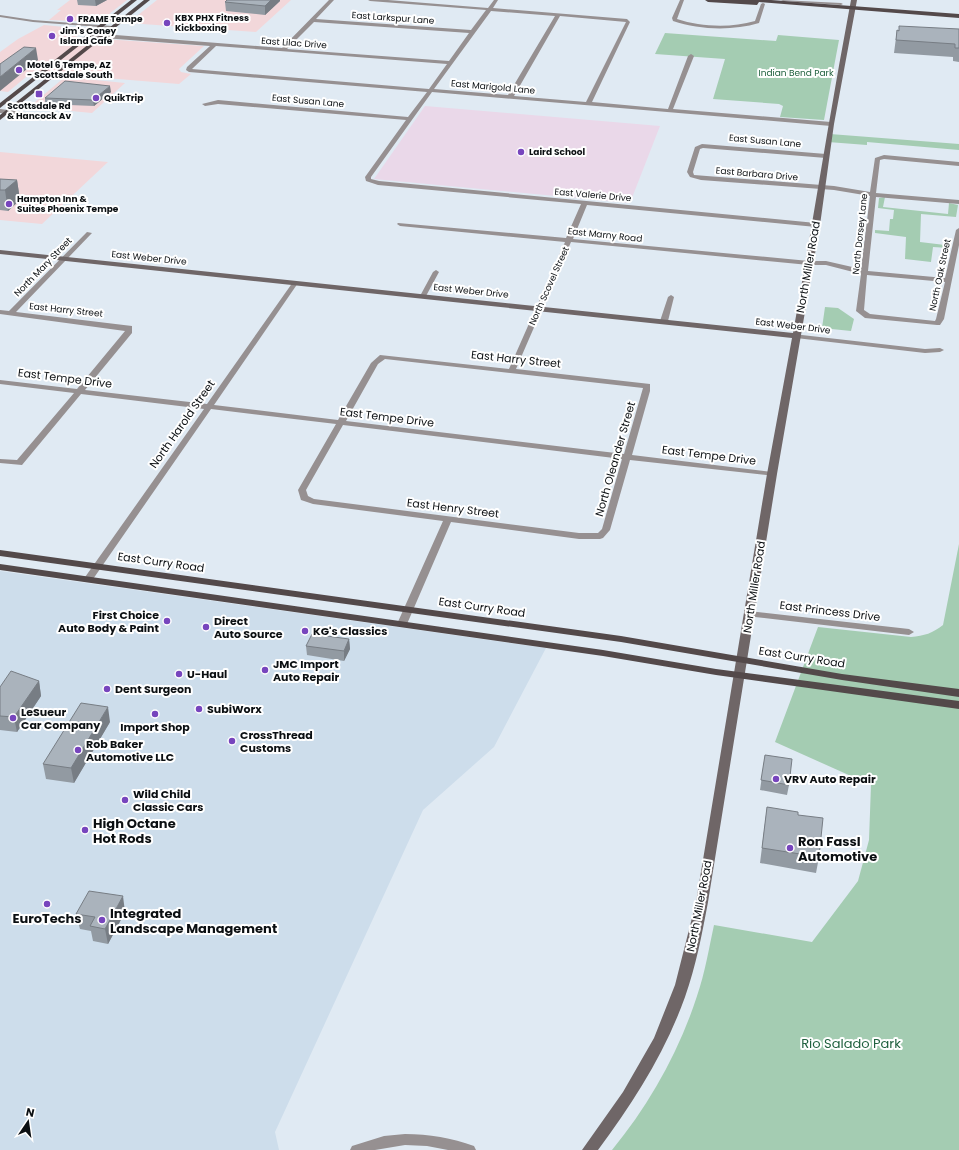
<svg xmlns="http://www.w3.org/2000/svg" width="959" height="1150" font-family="Poppins,sans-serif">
	<rect width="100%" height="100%" fill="#e0eaf3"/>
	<path fill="#f2d7da" d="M70,0H127L99,22L49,20L61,10H57Z
		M157,0H291L256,32L128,23Z
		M44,25L86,29L76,37L204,46L179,69L181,72L191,74L179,84L32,72L8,92L0,91V52L18,39Z
		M65,77L125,83L92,113L29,107Z
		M0,152L108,162L42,224L0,220Z"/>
	<path fill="#cdddeb" d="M0,571L546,648L494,747L423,810L275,1132L279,1150H0Z"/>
	<path fill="#ead8e9" d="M425,106L660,126L630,203L374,179Z"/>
	<path fill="#a4ccb2" d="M665,33L776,41L778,35L839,40L824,120L780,117L783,106L779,104L713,99L725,59L655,54Z
		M830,134L959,144V150L867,142V145L828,142Z
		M885,197L883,207L948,214L949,203L958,205L956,217L921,214L920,242L945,245V242L950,243L949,248L933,247L931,262L905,259L906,237L875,233V230L889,231L890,219H893L894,210L878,208L879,198Z
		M825,307L838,308L854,319L851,331L822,328Z
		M959,544V1150H612C649,1105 679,1052 697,996C705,973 709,948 714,925L812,942L858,881L869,840L871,785L775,742L818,627L911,637C924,636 933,633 943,625Z"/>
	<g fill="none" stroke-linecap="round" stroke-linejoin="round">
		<path fill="#969091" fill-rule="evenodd" d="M329,0H334L316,19L471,30L486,10L370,1L368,0H388L488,8L494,0H498L493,8L627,19L630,22L592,102L668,109L688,56L691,54L694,56L673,109L831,122L834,124L831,126L432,92L371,177V179L379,181L816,223L819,225L816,227L587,205L573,239L809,261H826L861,269L870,196L834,190L701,180L690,177L687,172L695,147L702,144L826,154L829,156L826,158L703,148L700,149L693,172L694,175L834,186L870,192L875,158L884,155L959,162V166L884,159L880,160L876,193L959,200V204L876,197L868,271L945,278L956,230L959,228V245L944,319L940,325H937L865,318L856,311L861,274L826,265H809L571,242L516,369L650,384V391L632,455L772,472H775L776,474L775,476L630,460L610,530L603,538L600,539H579L451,522L407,624L402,627L397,624L443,521L313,504L301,500L298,490L336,424L211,409L91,582H85L83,580L204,409L81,394L22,465L0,463V459L17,460L74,393L0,384V380L77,389L125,331L0,314V310L9,311L87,232L92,233L16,312L132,326V333L85,390L207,404L293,282L295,281L298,283L214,405L338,420L371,363L380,355L509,369L565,242L400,226L397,224L398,223L566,238L581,204L378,185L366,181L365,177L406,120L218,104L205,106L202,104L218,100L408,117L427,92L189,72L186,70L187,67L210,46L90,37L87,35L90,33L282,48ZM491,11L555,16L508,95L434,89ZM560,16L626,22L586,102L514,96ZM314,22L469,33L449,61L287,49ZM216,46L447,64L429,89L192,69ZM867,275L945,282L936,319L935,321L870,314L864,310ZM385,359L643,388L624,454L346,421L378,364ZM343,425L622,459L602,529L598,533H579L314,499L308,496L306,490Z
			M680,0H684L677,19C701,27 731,28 755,21L761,4L763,3L765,4L759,23C732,31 700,30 673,21L672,18Z
			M781,0L841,3L843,4L841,5L783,1Z
			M0,15L33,20L112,26L114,27L112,28L33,22L0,17Z
			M0,109L41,114L44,116L41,118L0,113Z
			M436,270L439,272L426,296L423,298L421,297L420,296L433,272Z
			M671,295L674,297L668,321L664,323H661L660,321L668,297Z
			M793,334L925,349L940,348L944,350L940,352L925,353L796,338H793Z
			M749,611L909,629L914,632L909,635L746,616L744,614L746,612Z
			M405,1134C429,1134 452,1138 474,1146L476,1150H448L427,1146L405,1145L375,1150H350L352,1146L384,1136Z"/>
		<path fill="#6f6667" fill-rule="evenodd" d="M851,0H857L834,124L820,225L777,474L708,902C702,934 696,966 685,997C665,1053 633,1103 598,1150H582L623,1092L654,1038L675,985L696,902L767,474L792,338L0,254V250L793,333C813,222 830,111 851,0Z"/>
		<path fill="#53494a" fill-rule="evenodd" d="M131,0H137L0,108V103Z
			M144,0H150L0,120V115Z
			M705,0H771L959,14V18L759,2L757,5L708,2Z
			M0,550L621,636L842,674L959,689V697L842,680L621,642L0,556Z
			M0,564L603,650L716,669L959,701V709L716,675L603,656L0,570Z"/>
	</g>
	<path fill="#929aa2" d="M77,0H107L96,6L78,5Z
		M280,1L265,15L226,11L225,2Z
		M959,29V62L953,61V57L894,53L897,30Z
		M111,92L94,106L45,104V98Z
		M0,179L17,180L20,200L8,211L0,210Z
		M349,639L350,649L344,661L307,655L306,646Z
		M39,681L41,696L17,732L0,730V687Z
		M110,722L74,783L46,779L43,764Z
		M765,755L789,785L787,795L760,790Z
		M767,807L798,815L819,857L816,873L760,863Z
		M125,912L108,944L93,941L91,931L80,929L76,914Z"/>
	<path fill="#777d84" d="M95,0H107L96,6Z
		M271,0H280V1L265,15V6Z
		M36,48L38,60L0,91V77Z
		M110,86L111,92L94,106L93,100Z
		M17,180L20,200L8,211L5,190Z
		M349,639L350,649L344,661V651Z
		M39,681L41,696L17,732L14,717Z
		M108,707L110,722L74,783L71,768Z
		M123,896L125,912L108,944L105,929Z"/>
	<path fill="#aab3bc" stroke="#777d84" d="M227,0H271L265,6L225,2Z
		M899,26L959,29V48H955V44L896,40L897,30L899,31Z
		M24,47L36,48L0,77V64Z
		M65,81L110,86L93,100L45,98Z
		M0,179L17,180L5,190H0Z
		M312,634L349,639L344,651L306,646Z
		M11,671L39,681L14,717L0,716V687Z
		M81,703L108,707L71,768L43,764Z
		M765,755L792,759L789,785L761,780Z
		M767,807L798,812V815L823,818L819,857L762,848Z
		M89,891L123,896L105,929L90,926L95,917L76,914Z"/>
	<g fill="#7745bd" stroke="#fff" stroke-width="1.5">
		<circle cx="70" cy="19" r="4"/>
		<circle cx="167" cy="23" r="4"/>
		<circle cx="52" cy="36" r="4"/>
		<circle cx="19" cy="70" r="4"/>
		<rect x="35" y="90" width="8" height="8" rx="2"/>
		<circle cx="96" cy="98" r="4"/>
		<circle cx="521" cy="152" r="4"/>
		<circle cx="9" cy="204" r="4"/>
		<circle cx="167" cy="621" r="4"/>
		<circle cx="206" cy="627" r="4"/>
		<circle cx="305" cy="631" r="4"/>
		<circle cx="265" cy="670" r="4"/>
		<circle cx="179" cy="674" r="4"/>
		<circle cx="107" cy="689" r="4"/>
		<circle cx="199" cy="709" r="4"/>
		<circle cx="155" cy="714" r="4"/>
		<circle cx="13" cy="718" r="4"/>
		<circle cx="232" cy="741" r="4"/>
		<circle cx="78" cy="750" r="4"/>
		<circle cx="776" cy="779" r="4"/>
		<circle cx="125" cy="800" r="4"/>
		<circle cx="85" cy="830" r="4"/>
		<circle cx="790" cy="848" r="4"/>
		<circle cx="47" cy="904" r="4"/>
		<circle cx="102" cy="920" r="4"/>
	</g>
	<g text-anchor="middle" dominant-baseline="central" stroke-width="4" stroke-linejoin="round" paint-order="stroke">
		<g font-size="9" font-weight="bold" fill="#0b0f12" stroke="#fff" text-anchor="start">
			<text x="175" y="18">KBX PHX Fitness<tspan x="175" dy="10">Kickboxing</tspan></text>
			<text x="78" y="19">FRAME Tempe</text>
			<text x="60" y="31">Jim's Coney<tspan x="60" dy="10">Island Cafe</tspan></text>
			<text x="27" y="65">Motel 6 Tempe, AZ<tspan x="27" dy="10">- Scottsdale South</tspan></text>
			<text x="104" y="98">QuikTrip</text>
			<text x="39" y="106" text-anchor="middle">Scottsdale Rd<tspan x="39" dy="10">&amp; Hancock Av</tspan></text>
			<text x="529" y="152">Laird School</text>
			<text x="17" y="199">Hampton Inn &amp;<tspan x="17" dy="10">Suites Phoenix Tempe</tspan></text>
		</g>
		<g font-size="9" fill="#0b0f12" stroke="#fff">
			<text transform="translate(393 18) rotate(4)">East Larkspur Lane</text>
			<text transform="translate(294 43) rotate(4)">East Lilac Drive</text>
			<text transform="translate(493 87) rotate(5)">East Marigold Lane</text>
			<text transform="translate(308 101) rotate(5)">East Susan Lane</text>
			<text transform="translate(765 141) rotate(5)">East Susan Lane</text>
			<text transform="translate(757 174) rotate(5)">East Barbara Drive</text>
			<text transform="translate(593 195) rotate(5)">East Valerie Drive</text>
			<text transform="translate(860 234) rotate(-84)">North Dorsey Lane</text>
			<text transform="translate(605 235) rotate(6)">East Marny Road</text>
			<text transform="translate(149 258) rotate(6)">East Weber Drive</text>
			<text transform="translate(43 267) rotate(-46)">North Mary Street</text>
			<text transform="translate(940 275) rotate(-78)">North Oak Street</text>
			<text transform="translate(549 286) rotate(-66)">North Scovel Street</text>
			<text transform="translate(471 291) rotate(6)">East Weber Drive</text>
			<text transform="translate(66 310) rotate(6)">East Harry Street</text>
			<text transform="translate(793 326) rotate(7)">East Weber Drive</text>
		</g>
		<g font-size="9" fill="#20613f" stroke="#fff">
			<text x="796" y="73">Indian Bend Park</text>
		</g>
		<g font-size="11" fill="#0b0f12" stroke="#fff">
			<text transform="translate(808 267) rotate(-80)">North Miller Road</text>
			<text transform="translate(516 359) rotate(6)">East Harry Street</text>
			<text transform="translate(65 378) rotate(7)">East Tempe Drive</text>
			<text transform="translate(387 417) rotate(7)">East Tempe Drive</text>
			<text transform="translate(182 424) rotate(-55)">North Harold Street</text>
			<text transform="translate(709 455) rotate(7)">East Tempe Drive</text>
			<text transform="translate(615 459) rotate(-74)">North Oleander Street</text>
			<text transform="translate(453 508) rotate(7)">East Henry Street</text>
			<text transform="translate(161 562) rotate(8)">East Curry Road</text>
			<text transform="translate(754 587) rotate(-81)">North Miller Road</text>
			<text transform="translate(482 607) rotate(8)">East Curry Road</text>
			<text transform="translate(830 611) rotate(7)">East Princess Drive</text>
			<text transform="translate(802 657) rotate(9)">East Curry Road</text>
			<text transform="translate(699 906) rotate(-79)">North Miller Road</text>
		</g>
		<g font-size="11" font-weight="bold" fill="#0b0f12" stroke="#fff" text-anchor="start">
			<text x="159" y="615" text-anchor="end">First Choice<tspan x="159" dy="13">Auto Body &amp; Paint</tspan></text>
			<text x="214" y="621">Direct<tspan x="214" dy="13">Auto Source</tspan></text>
			<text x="313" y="631">KG's Classics</text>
			<text x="273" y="664">JMC Import<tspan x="273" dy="13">Auto Repair</tspan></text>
			<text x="187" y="674">U-Haul</text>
			<text x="115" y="689">Dent Surgeon</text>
			<text x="207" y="709">SubiWorx</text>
			<text x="21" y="712">LeSueur<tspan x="21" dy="13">Car Company</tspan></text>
			<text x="155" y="727" text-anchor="middle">Import Shop</text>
			<text x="240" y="735">CrossThread<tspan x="240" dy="13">Customs</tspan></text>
			<text x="86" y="744">Rob Baker<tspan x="86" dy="13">Automotive LLC</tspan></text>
			<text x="784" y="779">VRV Auto Repair</text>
			<text x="133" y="794">Wild Child<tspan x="133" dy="13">Classic Cars</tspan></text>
		</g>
		<g font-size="13" font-weight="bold" fill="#0b0f12" stroke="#fff" text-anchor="start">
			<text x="93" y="823">High Octane<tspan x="93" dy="15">Hot Rods</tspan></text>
			<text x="798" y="841">Ron Fassl<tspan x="798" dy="15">Automotive</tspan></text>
			<text x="110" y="913">Integrated<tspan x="110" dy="15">Landscape Management</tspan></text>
			<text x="47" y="918" text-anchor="middle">EuroTechs</text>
		</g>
		<g font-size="13" fill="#20613f" stroke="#fff">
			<text x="851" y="1043">Rio Salado Park</text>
		</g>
	</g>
	<g transform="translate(28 1122) rotate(13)" stroke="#ffffff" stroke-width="3" paint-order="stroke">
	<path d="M0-3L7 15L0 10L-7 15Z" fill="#0b0f12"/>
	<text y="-6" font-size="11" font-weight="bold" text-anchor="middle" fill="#0b0f12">N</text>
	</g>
</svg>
